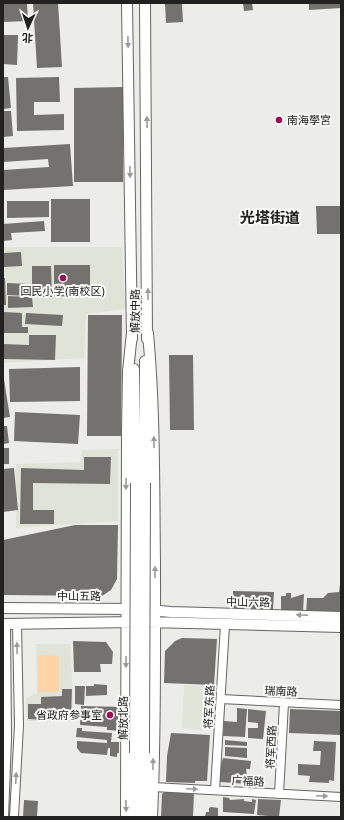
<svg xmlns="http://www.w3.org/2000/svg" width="344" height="820" font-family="Inter,'Noto Sans SC',sans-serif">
	<rect width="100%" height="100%" fill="#ecede9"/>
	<path fill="#e0e3d7" d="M3,247H122L125,309L86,314L84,358L3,363Z
		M118,449V521L16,528V464L80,462L82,450Z
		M36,644H70L73,697L72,722L27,721L26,698L37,693Z
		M184,685L218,687L217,703H204L202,730L182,728Z"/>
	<path fill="#fdd4a8" d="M38,655L59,656V692H38Z"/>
	<path fill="#73726f" d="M3,3H27L28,21L3,22Z
		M33,3H58L62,67L37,68Z
		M165,3H182L183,22L166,23Z
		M243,3H252L253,10L244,11Z
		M309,3H341V8L309,10Z
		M3,35H18L17,65L3,64Z
		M3,77H8L11,108L3,109Z
		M59,77L60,102H34V115L64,114V130L17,131L16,78Z
		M123,87V182H74V88Z
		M3,111H11L13,136L3,137Z
		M70,144L73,186L3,190V170L49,167L48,159L3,162V148Z
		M51,199H90V242H51Z
		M7,201H49V217L7,218Z
		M316,206H341V234H317Z
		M44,221L45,231L11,233L12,240L3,241V224Z
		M21,252L22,266L3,267V253Z
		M54,265H90V297L54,296Z
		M32,266H51L52,297H32L33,307L8,308V296L32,297Z
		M3,278H5L6,305H3Z
		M7,283L29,284L28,296L7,295Z
		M4,312L22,313V327H28V333H3Z
		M26,313L63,315L62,326L25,324Z
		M88,315H122L121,436H87Z
		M29,335H56L55,360L3,359V344L29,345Z
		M169,355H193L194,430H170Z
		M80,367V401L10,402L9,369Z
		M3,373L10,417L3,418Z
		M15,412L80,415L78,444L14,441Z
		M3,426H7L9,443L3,444Z
		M3,448H9V464H3Z
		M84,457H111L110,484L33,483V510H54V524H20L21,468L84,470Z
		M14,468L18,510L3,512V469Z
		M75,525H118L117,579L111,590L102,596L3,595V540Z
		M340,585L341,615L306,614L307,598H323L328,593L339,592Z
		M233,591L274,592L273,610L233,609Z
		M286,593H291V598L304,594L303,612L281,611V596H286Z
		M182,638L217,639L214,685L164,683L165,651L175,641Z
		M73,641L106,642L113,652L112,664H100L101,672H74Z
		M94,684L107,685V695L86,696V686H94Z
		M75,686H85L84,705L75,704Z
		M62,689H72L71,718H63V715L47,714V720L28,719V704H41V697L62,696Z
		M81,706L123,707L122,731L107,730V727L80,725Z
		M237,708L247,709L245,737L223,736L224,721L237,722Z
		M248,709L266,711L263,739L248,738V728H258V723L248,722Z
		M290,709L341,711V735L289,733Z
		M77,728H82V731L112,733L111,742H119V753H117V757L110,756V748H108L107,755L81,753L77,748V741L107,743V740L76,737Z
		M171,733L210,735L207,781H195V783L166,782L167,756Z
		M225,740L247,742V746L225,745Z
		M314,741L336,742L334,781L329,780V783L309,782L310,776L298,775V764L320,765L321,751H313Z
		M225,747L247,748V758L225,756Z
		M223,758L251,761L250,769H246L248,784L220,782V768Z
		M167,790L194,792L193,817H161L162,794Z
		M223,797L229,798L230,800L244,799V801L252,802V799L256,800L254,814L223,812Z
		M258,799L281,800L279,817L257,815Z
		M24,800L38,801L37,817H23Z
		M211,807L218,808V817H205L206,812H209V808Z"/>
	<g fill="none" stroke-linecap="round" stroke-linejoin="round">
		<g stroke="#656562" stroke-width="10">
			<path id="minor" d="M221,699L341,705
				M153,787L341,797
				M215,790L225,625
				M279,794L284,703
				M4,817L7,739L6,624
				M14,817L19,725L17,624"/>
		</g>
		<g stroke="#656562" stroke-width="12">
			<path id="major" d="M127,3L132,339
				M145,3L147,339
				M148,333C155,410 154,486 155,563C155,647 156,732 152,817
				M134,369L136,483
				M145,483V361
				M3,608L133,609
				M149,610L171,612L341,617
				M149,622L341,627
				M3,624L133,622
				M144,753L145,817
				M126,817L127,432L128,371L132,333
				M135,817V753"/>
		</g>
		<use href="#minor" stroke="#fff" stroke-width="8"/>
		<use href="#major" stroke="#fff" stroke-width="10"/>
		<g stroke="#656562" stroke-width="12" stroke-linecap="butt">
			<path id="major-bridge" d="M135,753L136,483
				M144,753L145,483"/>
		</g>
		<use href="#major-bridge" stroke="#fff" stroke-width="10"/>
	</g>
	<defs><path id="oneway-solid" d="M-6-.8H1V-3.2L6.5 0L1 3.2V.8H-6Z"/></defs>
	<g fill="#9b9b9b">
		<use href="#oneway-solid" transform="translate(128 42) rotate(89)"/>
		<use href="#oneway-solid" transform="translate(147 122) rotate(-91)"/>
		<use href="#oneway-solid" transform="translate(130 172) rotate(89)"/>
		<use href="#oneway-solid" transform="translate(148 294) rotate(-90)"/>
		<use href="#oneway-solid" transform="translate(154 442) rotate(-91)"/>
		<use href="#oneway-solid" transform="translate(126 484) rotate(91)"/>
		<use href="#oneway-solid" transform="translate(155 572) rotate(-90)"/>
		<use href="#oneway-solid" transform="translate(302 615) rotate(-178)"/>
		<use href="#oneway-solid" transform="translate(17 648) rotate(-91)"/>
		<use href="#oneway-solid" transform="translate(126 662) rotate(90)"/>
		<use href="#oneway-solid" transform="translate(153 764) rotate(-89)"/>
		<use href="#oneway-solid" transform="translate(16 778) rotate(-87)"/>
		<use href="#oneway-solid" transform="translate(192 789) rotate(3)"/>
		<use href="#oneway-solid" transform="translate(322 796) rotate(3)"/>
		<use href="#oneway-solid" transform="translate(126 806) rotate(89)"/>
	</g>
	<g fill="#9a0c5d" stroke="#f9faf6" stroke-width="1.5">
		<circle cx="279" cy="120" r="4"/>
		<circle cx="63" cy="278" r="4"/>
		<circle cx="110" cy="715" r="4"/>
	</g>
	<g text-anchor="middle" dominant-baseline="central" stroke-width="4" stroke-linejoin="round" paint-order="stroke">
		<g font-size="11" fill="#212120" stroke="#f9faf6" text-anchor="start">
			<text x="287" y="120">南海學宮</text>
			<text x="63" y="291" text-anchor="middle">回民小学(南校区)</text>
			<text x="102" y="715" text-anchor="end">省政府参事室</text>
		</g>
		<g font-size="11" fill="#212120" stroke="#f9faf6">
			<text transform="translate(135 311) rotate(-90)">解放中路</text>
			<text x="79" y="596">中山五路</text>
			<text transform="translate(248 602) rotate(1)">中山六路</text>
			<text transform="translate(281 691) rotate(3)">瑞南路</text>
			<text transform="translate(209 707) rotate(-87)">将军东路</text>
			<text transform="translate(123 718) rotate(-90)">解放北路</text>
			<text transform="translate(271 747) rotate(-87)">将军西路</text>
			<text transform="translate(248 781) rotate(3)">广福路</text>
		</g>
		<g font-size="15" font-weight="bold" fill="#212120" stroke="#f9faf6">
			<text x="270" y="217">光塔街道</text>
		</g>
	</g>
	<rect width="344" height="820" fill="none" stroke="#212120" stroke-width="8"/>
	<g transform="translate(28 28) rotate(183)" stroke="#f9faf6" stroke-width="3" paint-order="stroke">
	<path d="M0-3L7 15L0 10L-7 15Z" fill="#212120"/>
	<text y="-6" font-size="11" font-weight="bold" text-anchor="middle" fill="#212120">北</text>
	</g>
</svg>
